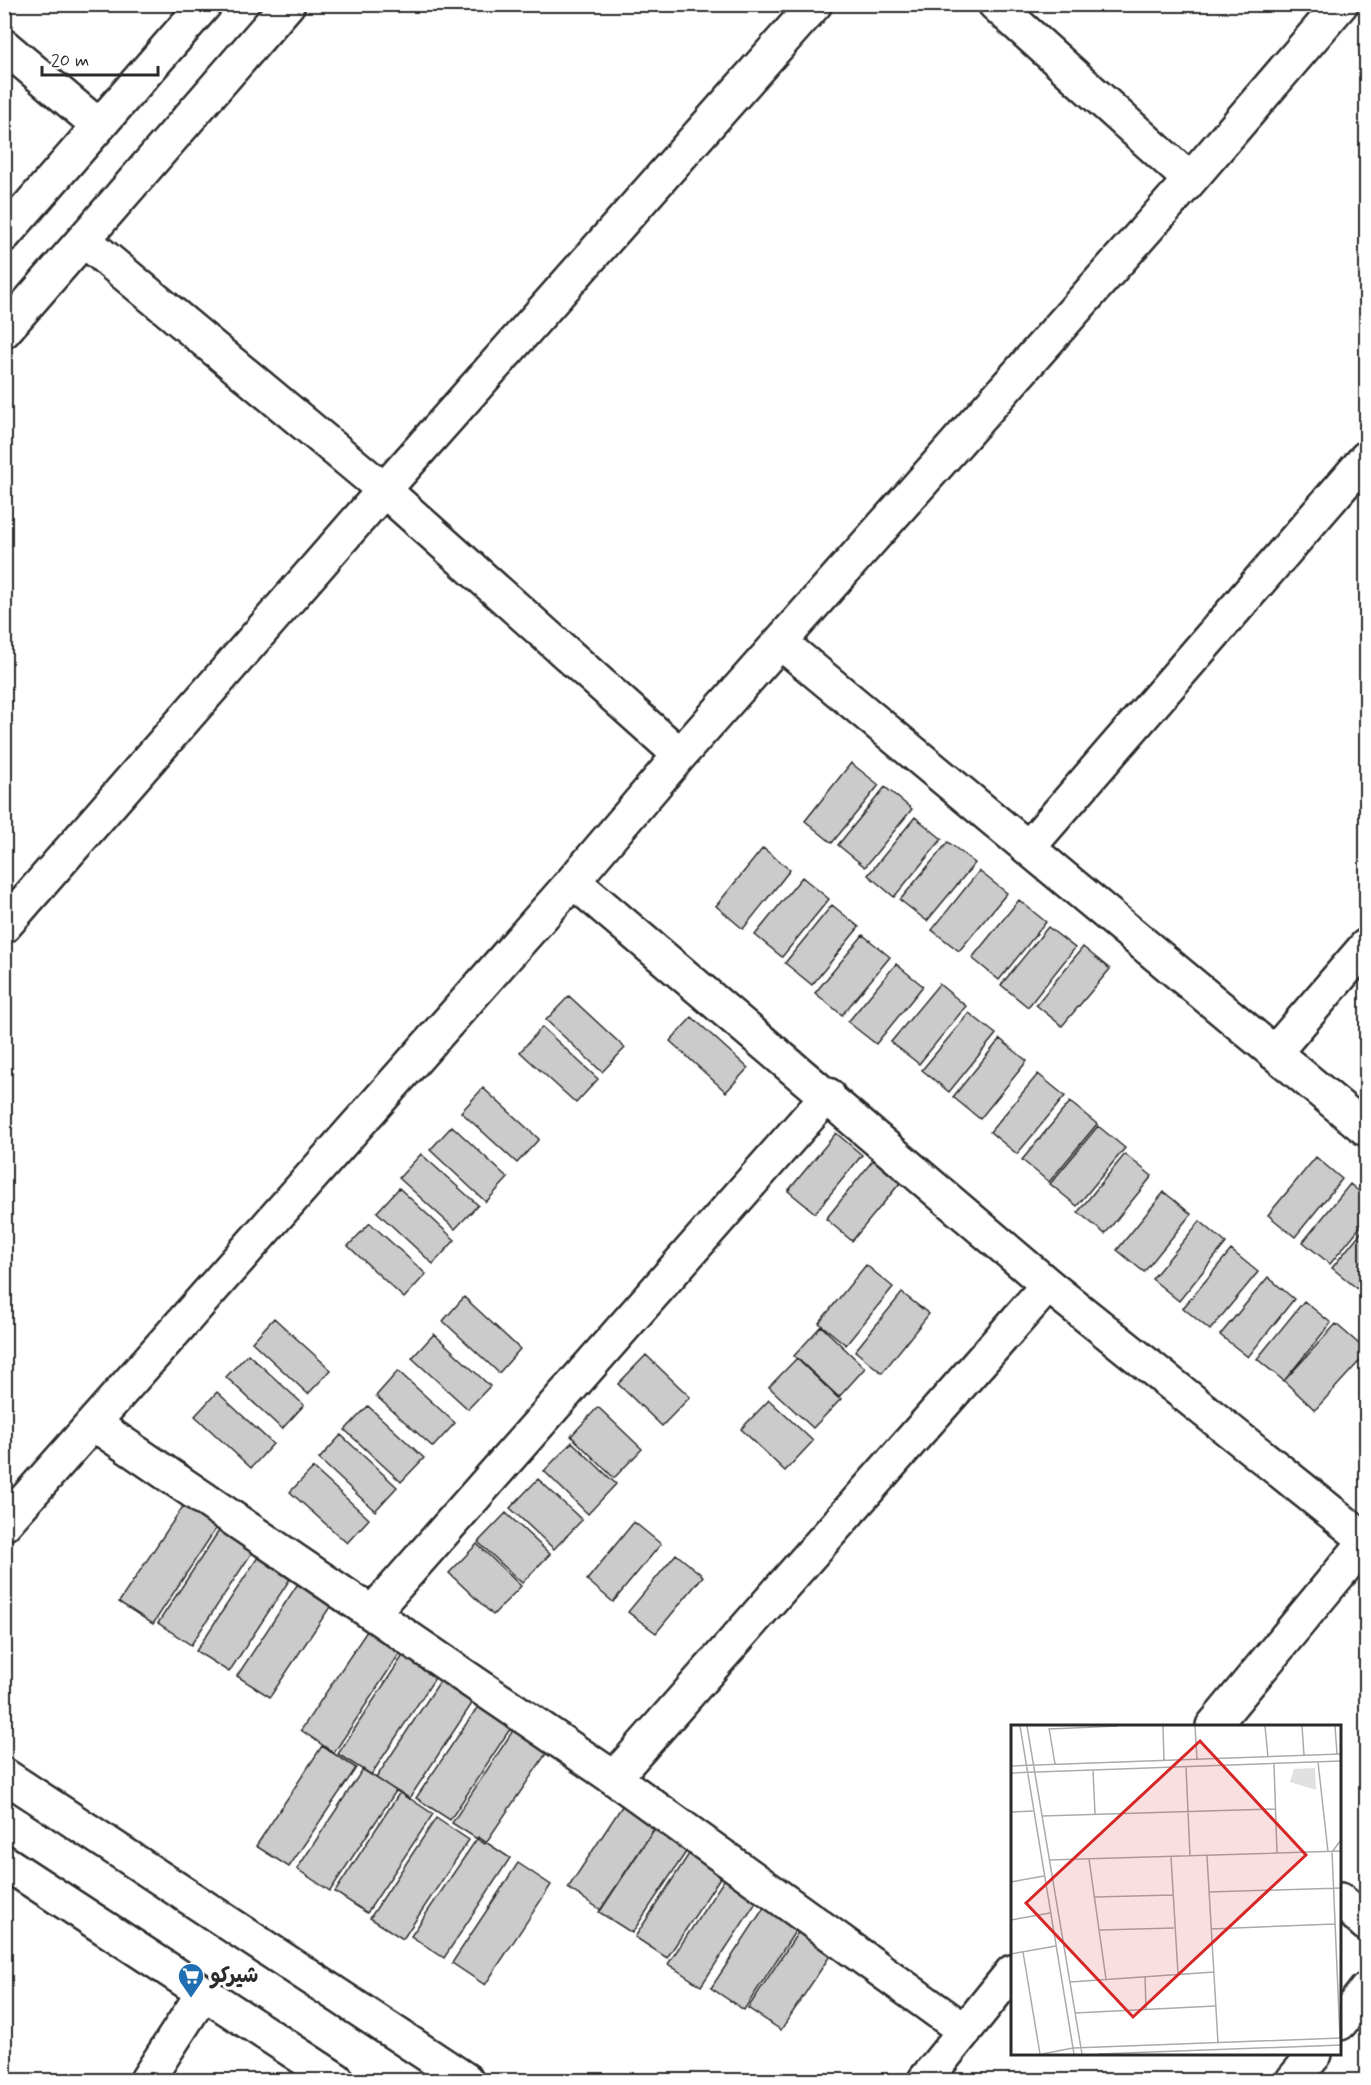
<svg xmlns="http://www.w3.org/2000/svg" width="1371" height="2085" font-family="Mynerve,'Playpen Sans Arabic',sans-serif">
	<rect width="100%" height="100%" fill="#fff"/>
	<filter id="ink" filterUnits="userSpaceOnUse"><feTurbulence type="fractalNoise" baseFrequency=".0167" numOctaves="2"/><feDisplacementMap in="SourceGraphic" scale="12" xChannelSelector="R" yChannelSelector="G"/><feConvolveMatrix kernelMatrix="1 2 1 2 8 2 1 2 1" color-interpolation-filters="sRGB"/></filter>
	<g filter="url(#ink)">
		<path fill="#cbcbcb" stroke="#2b2b2b" stroke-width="1.5" d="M851,763L879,785L832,843L805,821Z
			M885,787L912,809L865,867L838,845Z
			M915,817L942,839L894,897L868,875Z
			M948,842L975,863L927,921L900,900Z
			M763,848L790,870L743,929L716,906Z
			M979,871L1007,893L959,951L932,930Z
			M802,877L829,899L782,957L755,935Z
			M1019,900L1046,922L999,980L972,958Z
			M832,905L859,927L812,985L785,963Z
			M1048,927L1075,948L1028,1007L1001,985Z
			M863,935L890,957L842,1015L815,993Z
			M1083,947L1110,969L1062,1026L1036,1005Z
			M896,964L923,986L876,1044L848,1022Z
			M939,984L966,1006L919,1064L891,1042Z
			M569,996L625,1048L602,1072L546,1020Z
			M969,1013L996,1034L949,1092L922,1070Z
			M692,1017L748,1068L726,1092L670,1041Z
			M542,1027L598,1079L576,1103L520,1052Z
			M1000,1039L1027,1061L980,1119L953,1097Z
			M1038,1074L1065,1096L1017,1154L990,1132Z
			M483,1088L539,1139L517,1163L461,1112Z
			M1070,1102L1097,1124L1049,1182L1022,1160Z
			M452,1126L508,1178L486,1202L430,1150Z
			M1098,1126L1125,1148L1077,1206L1050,1184Z
			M836,1133L862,1155L815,1213L788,1191Z
			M421,1154L478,1205L455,1229L399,1178Z
			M1125,1154L1152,1176L1105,1234L1078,1212Z
			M1316,1157L1342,1179L1295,1237L1268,1215Z
			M873,1160L900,1183L852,1241L826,1219Z
			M1350,1184L1366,1197V1220L1330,1264L1303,1242Z
			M399,1188L455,1240L433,1264L377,1212Z
			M1164,1192L1191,1214L1144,1272L1117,1250Z
			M1200,1221L1226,1243L1179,1301L1152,1279Z
			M370,1223L426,1274L404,1298L348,1246Z
			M1366,1226V1281L1359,1290L1332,1268Z
			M1231,1250L1258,1272L1210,1330L1183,1308Z
			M866,1265L893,1287L846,1345L819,1323Z
			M1268,1277L1294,1299L1248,1357L1220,1335Z
			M902,1293L929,1314L882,1373L855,1351Z
			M464,1297L520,1349L499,1373L443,1321Z
			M1304,1301L1331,1323L1284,1381L1257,1359Z
			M274,1318L331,1370L308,1394L252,1342Z
			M1336,1324L1366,1350V1354L1315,1410L1284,1381Z
			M821,1326L865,1368L838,1398L794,1356Z
			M434,1334L490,1386L468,1409L412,1358Z
			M248,1354L304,1405L282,1429L226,1377Z
			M646,1355L690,1397L662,1426L618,1384Z
			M797,1358L841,1399L813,1428L769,1387Z
			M398,1371L455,1423L433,1447L376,1396Z
			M217,1392L273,1444L251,1468L195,1416Z
			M769,1400L813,1441L785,1471L741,1429Z
			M368,1406L424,1458L401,1482L345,1430Z
			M598,1407L642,1449L614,1478L571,1436Z
			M341,1435L397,1487L375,1511L319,1459Z
			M572,1442L616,1484L588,1514L544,1471Z
			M313,1468L369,1519L347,1543L290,1492Z
			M538,1479L582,1520L554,1549L510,1508Z
			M186,1502L219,1524L153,1624L119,1602Z
			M506,1513L550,1554L522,1583L478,1542Z
			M634,1522L661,1544L613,1602L587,1580Z
			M224,1523L257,1545L191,1645L158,1623Z
			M477,1544L521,1586L493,1615L449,1573Z
			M262,1551L294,1573L229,1672L196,1651Z
			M676,1554L703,1576L656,1633L628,1612Z
			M303,1576L336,1598L270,1697L237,1676Z
			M367,1631L400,1653L334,1753L301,1730Z
			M404,1654L437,1675L371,1775L338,1754Z
			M442,1678L475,1699L409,1799L376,1778Z
			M483,1699L516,1720L450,1820L416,1798Z
			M518,1723L552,1745L485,1844L452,1823Z
			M322,1746L356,1768L289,1867L256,1846Z
			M363,1769L396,1791L330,1891L297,1869Z
			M634,1788L667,1810L601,1910L568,1888Z
			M400,1792L433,1814L367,1913L335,1892Z
			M665,1812L698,1834L632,1933L599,1912Z
			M436,1818L469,1840L403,1939L370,1918Z
			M478,1837L510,1858L444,1958L411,1936Z
			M700,1837L733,1858L667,1958L635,1937Z
			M518,1863L551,1885L485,1985L452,1963Z
			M734,1865L767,1886L701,1986L668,1964Z
			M777,1888L809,1910L744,2010L711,1988Z
			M814,1908L847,1930L781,2030L748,2008Z"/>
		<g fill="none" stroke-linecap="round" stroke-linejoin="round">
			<g stroke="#2b2b2b" stroke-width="38">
				<path id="minor" d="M995,4L1190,180
					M4,46L99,126
					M4,235L205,4
					M84,240L384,490L680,755
					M4,331L288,4
					M780,642L1366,1129
					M1028,848L1366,458
					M573,881L1048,1285L1366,1540
					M4,926L384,490L815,4
					M1274,1053L1366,946
					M94,1424L614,1778L965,2031
					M4,1524L573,881L680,755L1190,180L1341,4
					M372,1613L828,1095
					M1213,1726L1366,1541
					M4,1775L466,2080
					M614,1778L1048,1285
					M4,1862L337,2080
					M1340,1900L1366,1924
					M1340,2023L1366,1990
					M147,2080L203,1993
					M925,2080L1012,1972
					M1293,2080L1315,2054"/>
			</g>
			<use href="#minor" stroke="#fff" stroke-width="33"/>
		</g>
	</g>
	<defs>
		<g id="supermarket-pin" transform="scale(1.35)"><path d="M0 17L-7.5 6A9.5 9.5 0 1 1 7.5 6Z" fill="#1f6fb2" stroke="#fff"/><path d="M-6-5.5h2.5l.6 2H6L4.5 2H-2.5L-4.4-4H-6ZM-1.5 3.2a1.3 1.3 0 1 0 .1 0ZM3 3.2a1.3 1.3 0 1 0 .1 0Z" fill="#fff"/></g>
	</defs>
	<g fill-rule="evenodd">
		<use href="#supermarket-pin" x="191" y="1976"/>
	</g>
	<g text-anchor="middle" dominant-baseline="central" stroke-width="6" stroke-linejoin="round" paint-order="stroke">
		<g font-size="21" font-weight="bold" fill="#2b2b2b" stroke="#fff" text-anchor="start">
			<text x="210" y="1976">شيركو</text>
		</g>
	</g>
	<g transform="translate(1011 1725)">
		<rect width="330" height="330" fill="#fff"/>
		<path d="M304,43L305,65L279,57L283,44Z" fill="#e0e0e0"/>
		<path fill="none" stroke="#aaa" stroke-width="1.5" d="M9,1L63,329M16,1L71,329M152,1L153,35M184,1L186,34M254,1L257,32M291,1L293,30M324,1L326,29M38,3L44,39M38,4L107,1M307,37L317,127M263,39L266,129M0,41L330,29M175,42L179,131M82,45L84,89M0,48L330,36M0,87L22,86M31,91L265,84M196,131L207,318M160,132L167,249M78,134L95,254M38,135L330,126M0,157L33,151M198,167L330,163M84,172L162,170M0,195L39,188M200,204L324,199M89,205L163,203M12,227L29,329M0,229L45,221M134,251L135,284M59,257L203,247M64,288L204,281M329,313L321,127L330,115M31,329L62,323L330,313M87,329L330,320"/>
		<path fill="#d62828" fill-opacity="0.15" stroke="#d62828" stroke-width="3" d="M189,16L295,130L122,292L15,178Z"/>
		<rect width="330" height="330" fill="none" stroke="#2b2b2b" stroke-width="3"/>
	</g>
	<rect width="1371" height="2085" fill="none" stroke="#fff" stroke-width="24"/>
	<rect x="12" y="12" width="1347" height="2061" fill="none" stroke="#2b2b2b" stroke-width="2" filter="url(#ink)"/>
	<path d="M42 66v9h116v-9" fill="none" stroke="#2b2b2b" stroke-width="3"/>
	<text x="51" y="66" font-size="18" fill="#2b2b2b" stroke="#ffffff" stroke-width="4.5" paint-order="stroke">20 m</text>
</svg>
